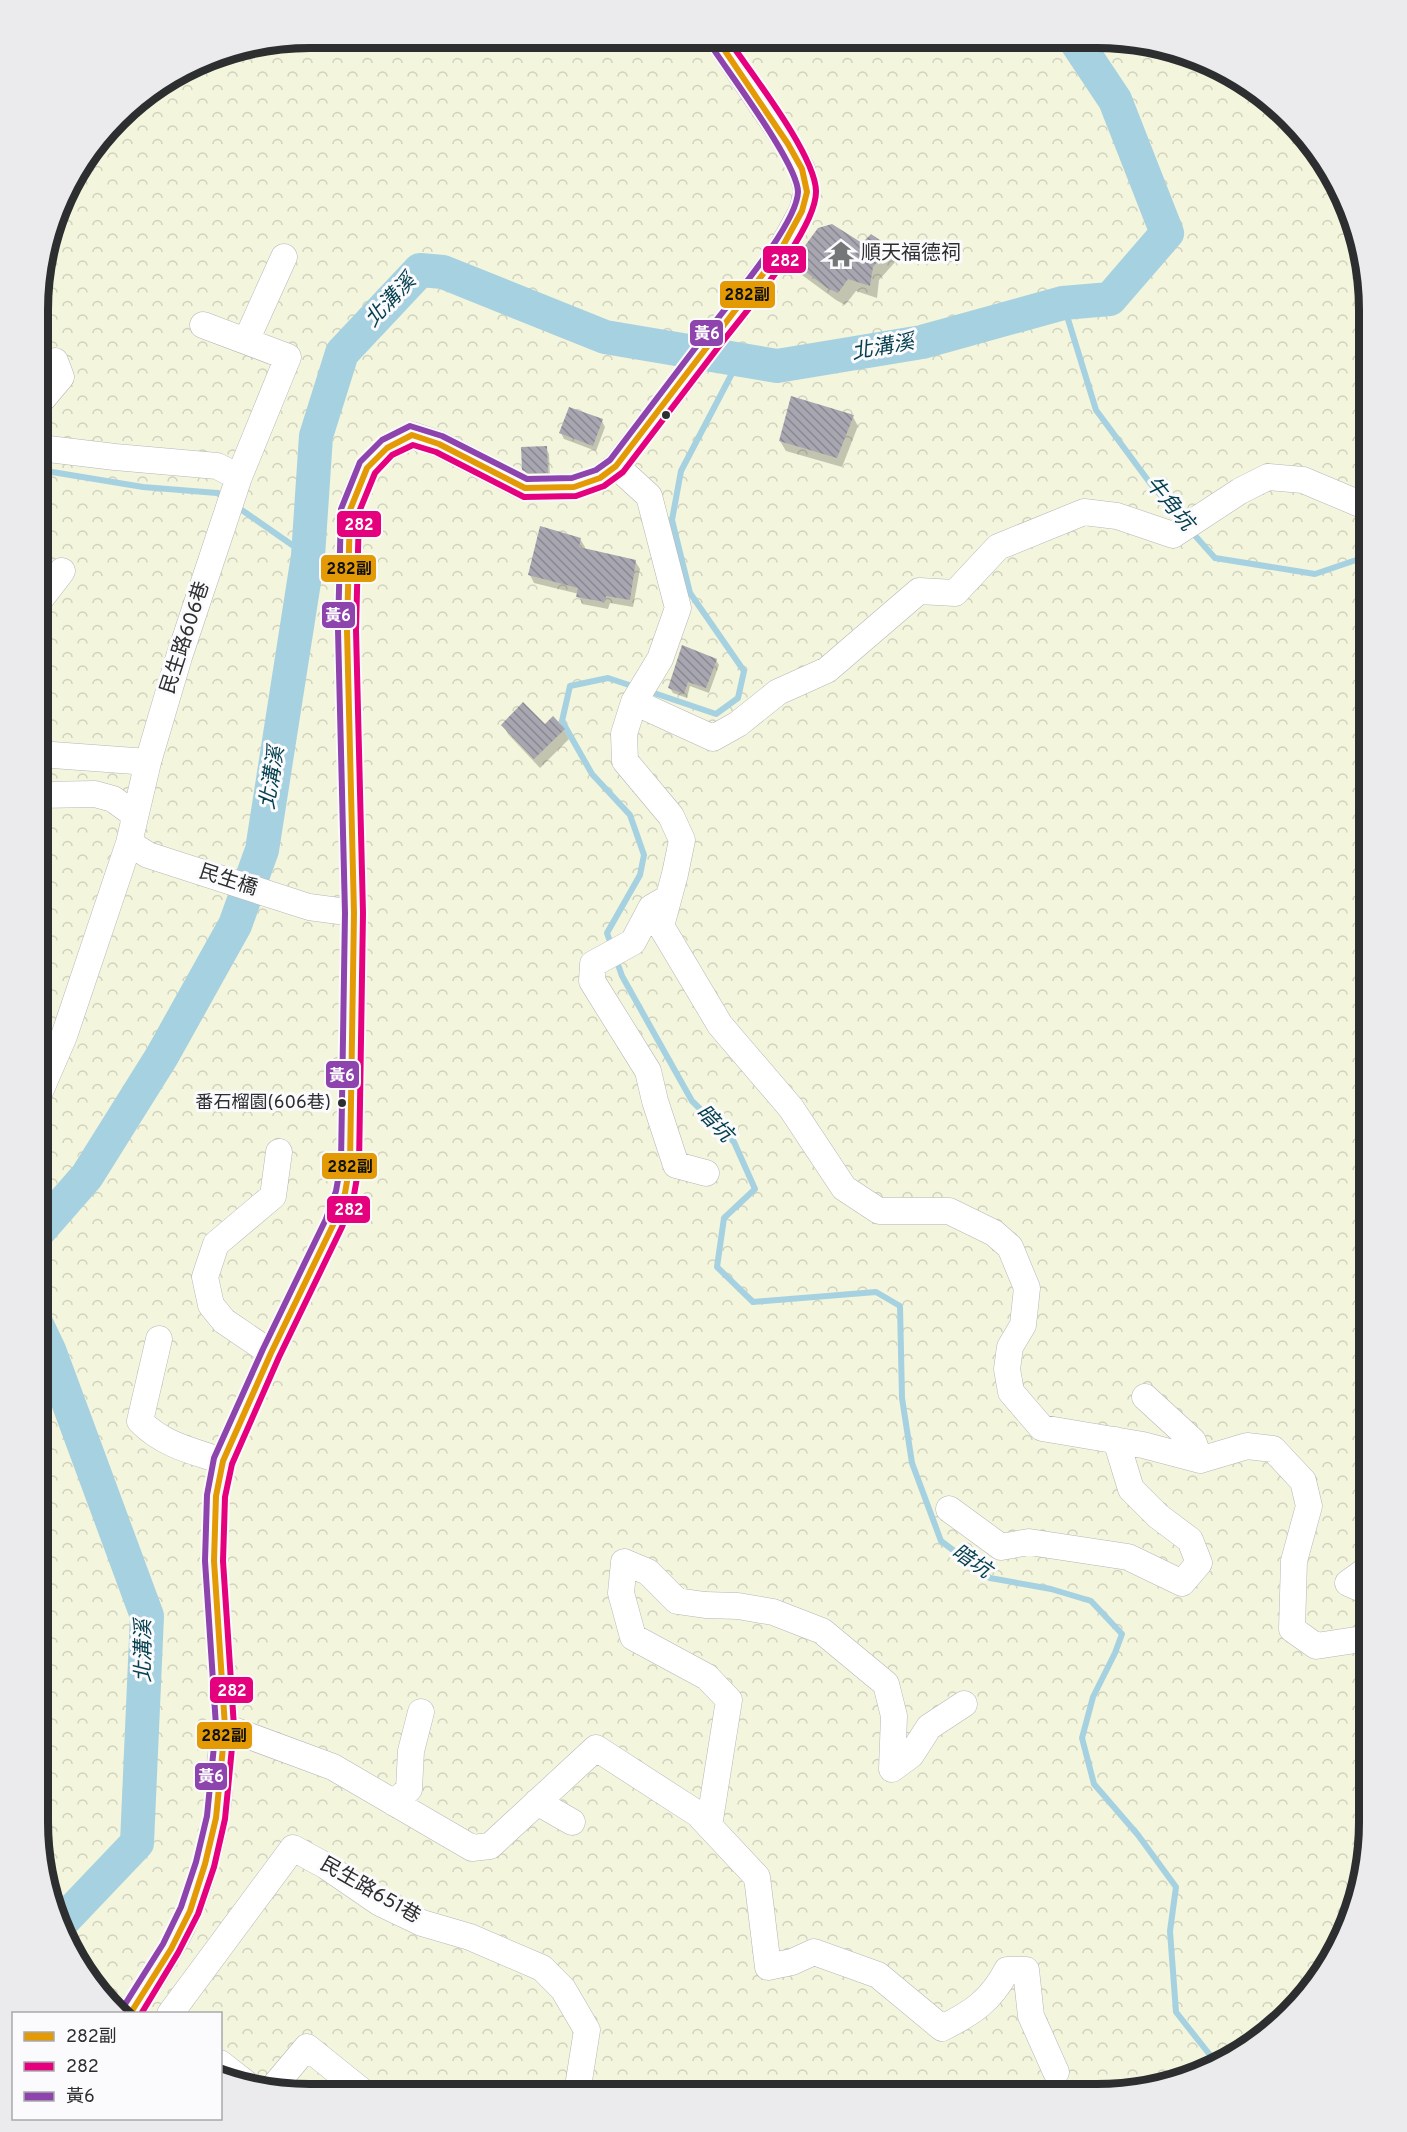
<svg xmlns="http://www.w3.org/2000/svg" width="1407" height="2132" font-family="Overpass,'Noto Sans TC',sans-serif">
	<defs>
		<pattern id="forest-crowns" width="20" height="18" patternUnits="userSpaceOnUse" patternTransform="scale(1.5)"><rect width="20" height="18" fill="#f3f5dd"/><path d="M2 6a3 3 0 1 1 6 0M12 15a3 3 0 1 1 6 0" fill="none" stroke="#d1d2be"/></pattern>
		<pattern id="building-back-hatch" width="6" height="6" patternUnits="userSpaceOnUse" patternTransform="scale(1.5)"><rect width="6" height="6" fill="#a8a7b1"/><path d="M-1 5l2 2M0 0l6 6M5-1l2 2" fill="none" stroke="#898890"/></pattern>
	</defs>
	<rect width="100%" height="100%" fill="#fcfcfd"/>
	<path fill="url(#forest-crowns)" d="M310,38L1133,40L1201,58L1263,94L1313,144L1349,206L1369,310V1840L1349,1926L1313,1988L1263,2038L1201,2074L1097,2094L275,2092L221,2078L220,2014L120,2013L94,1988L58,1926L38,1822L40,274L74,174L131,105L222,52Z"/>
	<path fill="#0003" d="M871,236L889,248L896,261L879,280L877,298L856,291L845,305L836,300L802,275L794,262L862,245Z
		M853,417L858,426L842,467L786,451L780,441Z
		M602,421L605,427L596,451L564,439L561,433Z
		M546,448L549,454L550,478L527,476L524,469Z
		M580,539L585,547L584,550L635,561L640,569L633,607L610,603L608,609L582,604L579,594L534,583L530,575Z
		M716,660L719,665L709,693L690,686L687,698L673,693L670,688Z
		M503,725L545,727L564,730L569,739L540,768L508,734Z"/>
	<g fill="none" stroke-linecap="round" stroke-linejoin="round">
		<path stroke="#a6d1e0" stroke-width="6" d="M1063,303L1096,410L1150,483L1184,522
			M40,470L143,487L217,493L225,498
			M236,506L308,556
			M1190,530L1215,558L1315,574L1362,558L1369,553
			M648,691L716,714L738,698L744,671L690,593L672,520L681,471L739,360
			M612,947L607,933L640,875L644,855L630,815L592,774L562,721L570,686L608,678L635,687
			M616,959L622,976L692,1101L734,1142L755,1189L724,1218L717,1267L753,1302L876,1292L900,1306L902,1398L912,1463L941,1541L990,1578L1051,1589L1091,1601L1122,1634L1115,1653L1093,1697L1082,1738L1094,1784L1138,1835L1176,1887L1170,1931L1176,2012L1210,2055L1224,2061"/>
		<path stroke="#a6d1e0" stroke-width="34" d="M38,1232L87,1176L162,1056L235,925L262,850L308,556L316,436L342,353L420,270L443,272L605,337L777,366L922,342L1063,303L1110,299L1167,233L1115,100L1075,40
			M38,1327L49,1350L147,1616L137,1843L58,1926"/>
	</g>
	<path fill="url(#building-back-hatch)" d="M832,224L862,243L871,234L890,247L873,267L870,286L848,279L838,293L827,288L793,262L818,228Z
		M791,396L854,415L837,458L779,441Z
		M569,407L603,419L593,446L559,433Z
		M547,446L548,473H528L522,470L521,447Z
		M540,526L581,538L579,547L636,560L630,600L606,596L605,602L576,597L578,588L528,575Z
		M682,645L717,659L706,688L688,682L684,694L668,688Z
		M523,702L545,724L553,716L565,729L534,759L501,725Z"/>
	<g fill="none" stroke-linecap="round" stroke-linejoin="round">
		<g stroke="#b6b6b7" stroke-width="27">
			<path id="minor" d="M203,325L288,357L239,477
				M246,341L284,257
				M40,402L61,377L55,361L40,365
				M40,448L115,457L217,466L239,477L179,657L148,762
				M616,466L649,496L678,608L660,659L634,702L624,734L625,761L671,816L682,840L675,874L661,926L720,1025L791,1108L844,1188L879,1211H949L994,1233L1010,1247L1027,1288L1023,1325L1010,1347L1007,1369L1011,1392L1042,1428L1143,1445L1200,1460L1247,1446L1273,1449L1303,1481L1309,1506L1294,1561L1292,1629L1316,1646L1369,1638
				M39,601L62,571
				M634,702L713,738L738,724L778,692L827,670L919,591L955,593L998,547L1084,512L1117,516L1173,535L1240,491L1268,477L1303,480L1360,504L1369,496
				M39,795L95,794L113,799L135,815
				M129,843L148,855L309,907L354,913
				M668,898L651,908L633,942L593,964L592,981L648,1071L655,1101L676,1165L706,1173
				M39,1094L64,1036L129,843L148,762L39,754
				M159,1339L140,1421C163,1445 192,1451 223,1461
				M271,1353L224,1321L211,1305L205,1277L216,1244L273,1196L279,1152
				M1145,1397L1193,1441L1200,1460
				M949,1509L1001,1547L1029,1542L1128,1557L1182,1583L1199,1563L1190,1540L1158,1516L1131,1489L1116,1440
				M1369,1592L1348,1583L1369,1568
				M225,1727L333,1767L472,1848L490,1846L596,1748L698,1814L757,1877L768,1967L792,1962L814,1952L878,1975L942,2028C972,2013 991,2001 1007,1970H1026L1031,2016L1056,2072
				M537,1802L572,1822
				M394,1803L409,1789L411,1751L421,1712
				M709,1826L729,1700L707,1677L633,1637L621,1593L624,1562L648,1572L677,1601L705,1605L738,1606L773,1612L822,1631L886,1684L894,1716L892,1769L911,1755L929,1727L964,1704
				M130,2014C145,1989 162,1965 176,1939C196,1903 208,1858 216,1818C222,1787 218,1756 225,1727L214,1561L216,1496L223,1461L271,1353L334,1223L345,1193L350,1164L354,913L347,630L350,510L367,468L387,448L412,435L439,444L525,488L574,487L600,478L616,466L671,395L779,253L802,211L807,192L802,169L788,144L717,39
				M170,2014L293,1848L326,1866L380,1903L422,1923L470,1937L542,1968L563,1989L587,2030L577,2093
				M220,2063L248,2085
				M270,2091L307,2047L363,2092"/>
		</g>
		<use href="#minor" stroke="#fff" stroke-width="26"/>
		<g stroke="#fbfbfe" stroke-width="10">
			<path id="bus-1" d="M130,2014L171,1949L190,1911L205,1864L216,1818L225,1727L214,1561L216,1496L223,1461L271,1353L334,1223L345,1193L350,1164L354,913L347,630L350,510L367,468L387,448L412,435L439,444L525,488L574,487L600,478L616,466L779,253L802,211L807,192L802,169L788,144L717,39"/>
		</g>
		<g stroke="#fbfbfe" stroke-width="10">
			<path id="bus-2" d="M141,2014L178,1953L198,1914L214,1867L225,1819L234,1727L223,1561L225,1497L232,1464L279,1357L342,1227L354,1195L359,1166L363,913L356,630L359,512L375,473L392,455L413,445L436,452L524,497L576,496L604,486L623,472C656,429 688,387 720,345C744,314 817,229 816,191C815,154 750,72 728,39"/>
		</g>
		<g stroke="#fbfbfe" stroke-width="10">
			<path id="bus-3" d="M122,2009L163,1944L181,1907L196,1862L207,1816L216,1726L205,1561L207,1495L214,1458L263,1349L326,1219L336,1191L341,1163L345,913L338,630L341,509L360,462L382,440L410,426L442,436L527,479L572,478L596,470L610,460C645,414 680,368 715,322C735,296 797,223 798,192C798,164 728,72 710,44"/>
		</g>
		<use href="#bus-1" stroke="#e39a05" stroke-width="6"/>
		<use href="#bus-2" stroke="#e5007d" stroke-width="6"/>
		<use href="#bus-3" stroke="#8e44ad" stroke-width="6"/>
	</g>
	<defs>
		<g id="temple-bare" transform="scale(2.07)"><path d="M0-6L5-2H3V0L6.5 2.5H4V6H1.5V3h-3V6H-4V2.5H-6.5L-3 0V-2H-5Z" fill="#757678" stroke="#fbfbfe" stroke-width="2.5" paint-order="stroke"/></g>
	</defs>
	<g fill-rule="evenodd">
		<use href="#temple-bare" x="841" y="254"/>
	</g>
	<g fill="#2d2e30" stroke="#fbfbfe" stroke-width="2">
		<circle cx="666" cy="415" r="5"/>
		<circle cx="342" cy="1103" r="5"/>
	</g>
	<g text-anchor="middle" dominant-baseline="central" stroke-width="6" stroke-linejoin="round" paint-order="stroke">
		<g font-size="18" fill="#2d2e30" stroke="#fbfbfe" text-anchor="end">
			<text x="331" y="1103">番石榴園(606巷)</text>
		</g>
		<g font-size="20" fill="#2d2e30" stroke="#fbfbfe" text-anchor="start">
			<text x="861" y="254">順天福德祠</text>
		</g>
		<g font-size="20" fill="#2d2e30" stroke="#fbfbfe">
			<text transform="translate(186 638) rotate(-72)">民生路606巷</text>
			<text transform="translate(228 881) rotate(18)">民生橋</text>
			<text transform="translate(370 1891) rotate(30)">民生路651巷</text>
		</g>
		<g font-size="21" font-style="italic" fill="#043f4e" stroke="#fbfbfe">
			<text transform="translate(391 301) rotate(-47)">北溝溪</text>
			<text transform="translate(883 348) rotate(-10)">北溝溪</text>
			<text transform="translate(1169 504) rotate(50)">牛角坑</text>
			<text transform="translate(273 778) rotate(-81)">北溝溪</text>
			<text transform="translate(714 1124) rotate(46)">暗坑</text>
			<text transform="translate(971 1562) rotate(34)">暗坑</text>
			<text transform="translate(144 1651) rotate(-90)">北溝溪</text>
		</g>
	</g>
	<path d="M0 0H1407V2132H0ZM310 48H1097A262 262 0 0 1 1359 310V1822A262 262 0 0 1 1097 2084H310A262 262 0 0 1 48 1822V310A262 262 0 0 1 310 48Z" fill="#ebebee" fill-rule="evenodd"/>
	<path fill="none" stroke="#2d2e30" stroke-width="8" d="M310 48H1097A262 262 0 0 1 1359 310V1822A262 262 0 0 1 1097 2084H310A262 262 0 0 1 48 1822V310A262 262 0 0 1 310 48Z"/>
	<g stroke="#fbfbfe" stroke-width="2">
		<rect x="762" y="245" width="45" height="29" rx="6" fill="#e5007d"/>
		<rect x="719" y="280" width="57" height="29" rx="6" fill="#e39a05"/>
		<rect x="689" y="319" width="35" height="28" rx="6" fill="#8e44ad"/>
		<rect x="336" y="510" width="46" height="28" rx="6" fill="#e5007d"/>
		<rect x="320" y="554" width="57" height="29" rx="6" fill="#e39a05"/>
		<rect x="321" y="601" width="35" height="28" rx="6" fill="#8e44ad"/>
		<rect x="325" y="1060" width="35" height="29" rx="6" fill="#8e44ad"/>
		<rect x="321" y="1152" width="57" height="28" rx="6" fill="#e39a05"/>
		<rect x="326" y="1195" width="45" height="29" rx="6" fill="#e5007d"/>
		<rect x="209" y="1676" width="45" height="28" rx="6" fill="#e5007d"/>
		<rect x="196" y="1721" width="57" height="29" rx="6" fill="#e39a05"/>
		<rect x="194" y="1762" width="34" height="29" rx="6" fill="#8e44ad"/>
	</g>
	<g font-size="16" text-anchor="middle" font-weight="bold" fill="#fff">
		<text x="785" y="266">282</text>
		<text x="707" y="339">黃6</text>
		<text x="359" y="530">282</text>
		<text x="338" y="621">黃6</text>
		<text x="342" y="1081">黃6</text>
		<text x="349" y="1215">282</text>
		<text x="232" y="1696">282</text>
		<text x="211" y="1782">黃6</text>
	</g>
	<g font-size="16" text-anchor="middle" font-weight="bold" fill="#111">
		<text x="747" y="300">282副</text>
		<text x="349" y="574">282副</text>
		<text x="350" y="1172">282副</text>
		<text x="224" y="1741">282副</text>
	</g>
	<rect x="12" y="2012" width="210" height="108" fill="#fbfbfe" stroke="#a9a9ac" stroke-width="1.5"/>
	<rect x="24" y="2032" width="30" height="9" fill="#e39a05" stroke="#a9a9ac" stroke-width="1.5"/>
	<text x="66" y="2042" font-size="18" fill="#2d2e30">282副</text>
	<rect x="24" y="2062" width="30" height="9" fill="#e5007d" stroke="#a9a9ac" stroke-width="1.5"/>
	<text x="66" y="2072" font-size="18" fill="#2d2e30">282</text>
	<rect x="24" y="2092" width="30" height="9" fill="#8e44ad" stroke="#a9a9ac" stroke-width="1.5"/>
	<text x="66" y="2102" font-size="18" fill="#2d2e30">黃6</text>
</svg>
